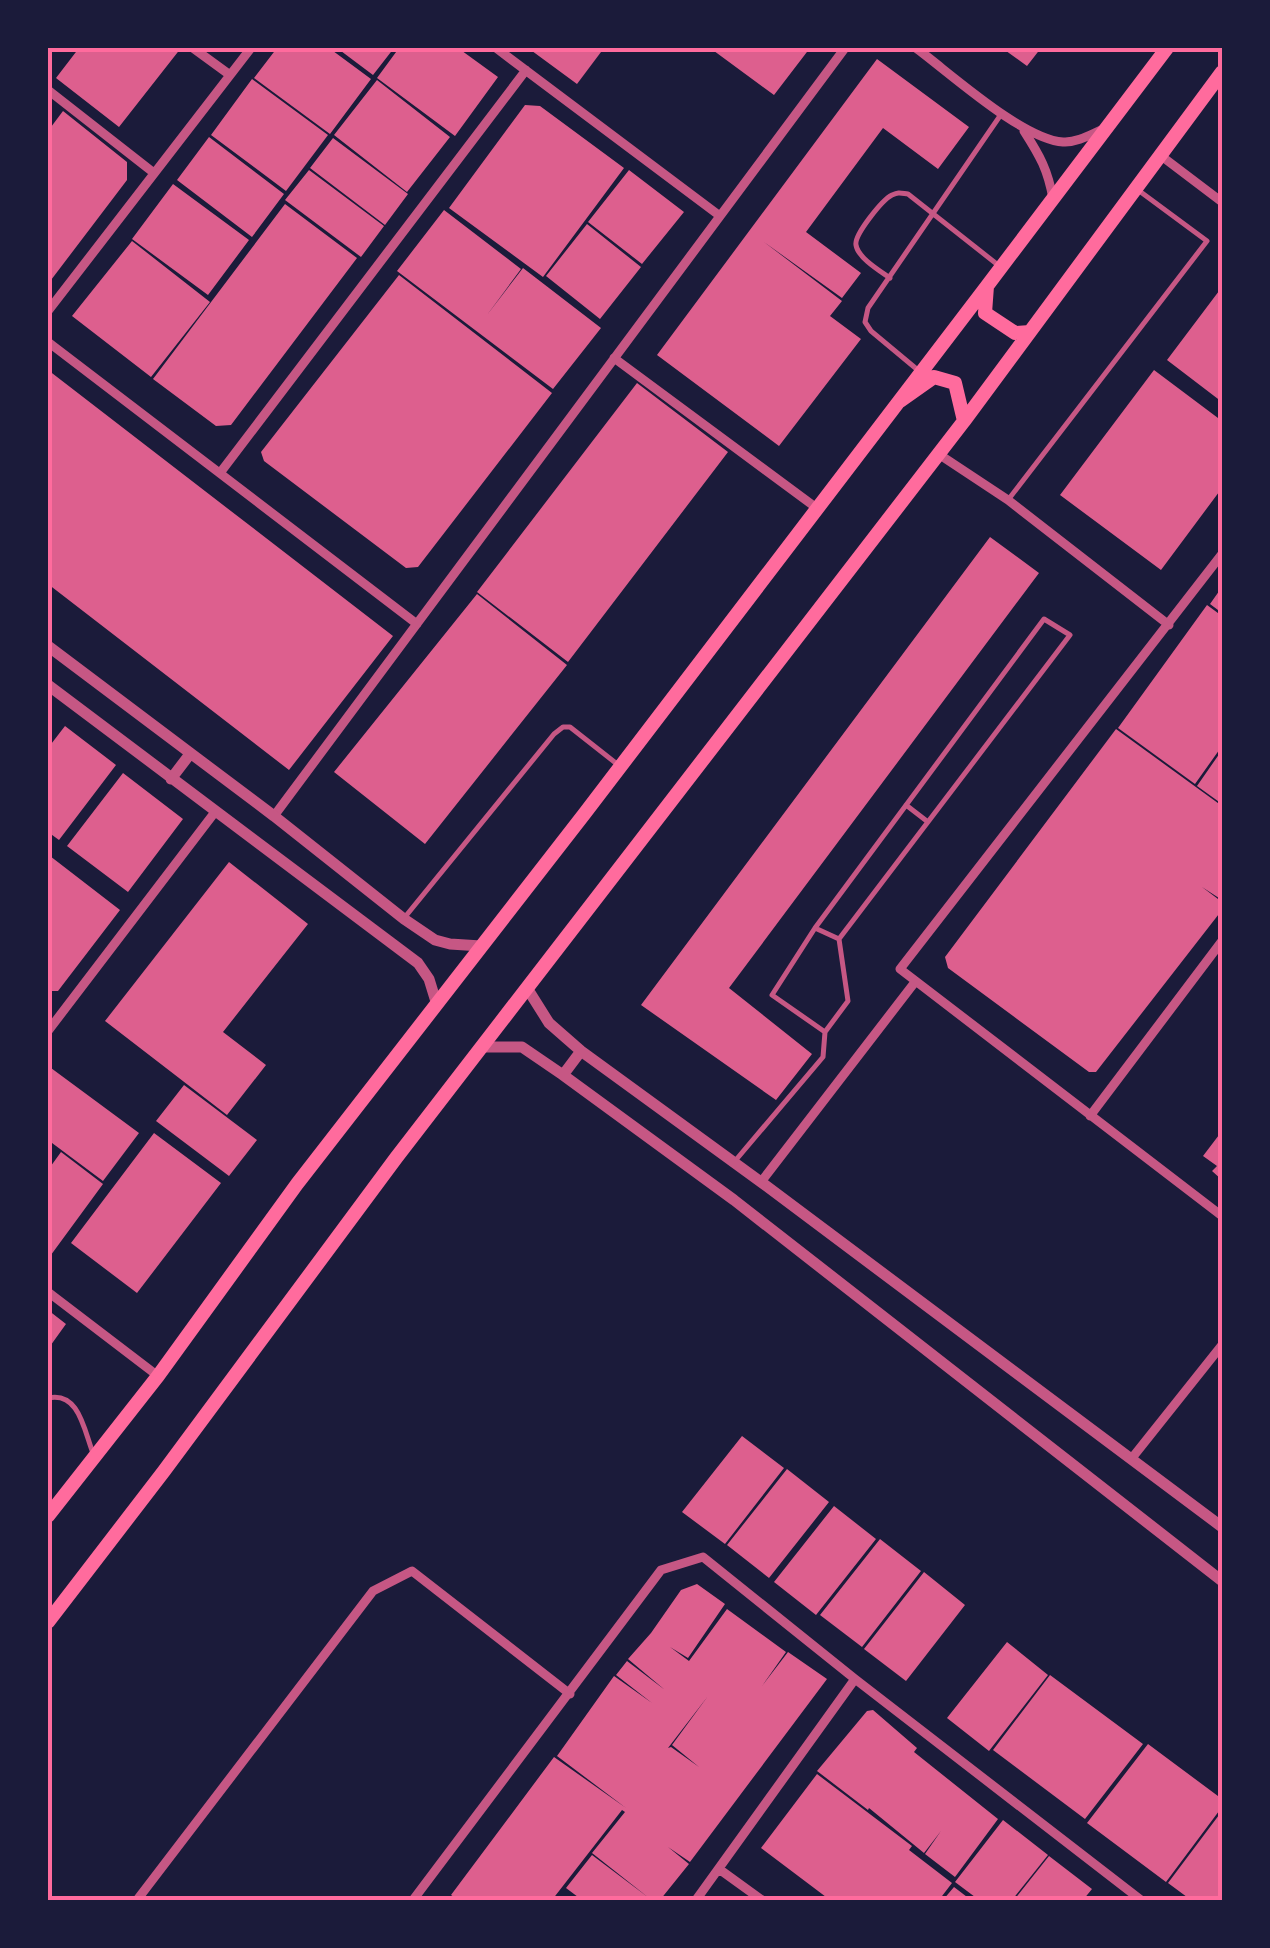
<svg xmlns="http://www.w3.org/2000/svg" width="1270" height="1948" font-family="Georgia,serif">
	<rect width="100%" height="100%" fill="#1b1b3a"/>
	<path fill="#dd5f8e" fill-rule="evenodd" d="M79,48H181L119,127L56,78Z
		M277,48H329L371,79L330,134L254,78Z
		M337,48H394L373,75Z
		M399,48H458L498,77L455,136L377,78Z
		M528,48H604L577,84Z
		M710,48H810L774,95Z
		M1002,48H1041L1027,66Z
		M877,59L969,127L938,169L883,128L806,232L861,273L842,298L764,242L842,301L830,316L861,339L779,446L657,355Z
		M252,79L328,135L286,191L211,135Z
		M377,80L450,137L407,192L334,135Z
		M525,105L540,106L624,168L543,277L449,208Z
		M63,111L127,162V180L48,284V131Z
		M209,137L284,194L252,237L177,180Z
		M333,138L408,194L385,225L310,168Z
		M309,170L384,226L361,257L285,200Z
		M629,170L684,212L642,264L588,222Z
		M173,184L249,240L208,295L132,239Z
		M285,204L357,258L231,425L216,426L153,379Z
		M444,210L521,269L487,315L523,268L601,328L553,389L397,271Z
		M587,224L641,267L600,319L546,276Z
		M132,241L210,302L151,377L72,316Z
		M399,275L552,393L418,567L406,568L264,461L261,452Z
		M1222,287V402L1167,360Z
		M48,370L393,636L289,770L48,584Z
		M1154,370L1222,421V488L1161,570L1060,495Z
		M637,383L728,452L568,662L477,592Z
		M990,537L1039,573L729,988L812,1054L776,1100L641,1005Z
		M1222,587V613L1210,604Z
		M477,594L567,665L425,844L334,772Z
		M1207,605L1222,616V746L1195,784L1118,728Z
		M65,726L116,765L59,840L48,832V748Z
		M1116,729L1222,806V900L1202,887L1222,902V910L1096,1072H1089L948,968L945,957Z
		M1222,750V804L1197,786Z
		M123,773L183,819L128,892L67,846Z
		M50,856L120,910L58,991H48V860Z
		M229,862L308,924L223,1032L266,1065L227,1115L105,1021Z
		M51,1068L139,1133L103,1181L48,1140V1073Z
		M184,1085L257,1140L229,1176L156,1121Z
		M1222,1131V1180L1212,1171L1217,1166L1203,1156Z
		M154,1133L221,1183L137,1293L71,1243Z
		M61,1152L103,1184L48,1259V1170Z
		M48,1310L66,1324L48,1349Z
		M742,1436L784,1468L725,1544L682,1512Z
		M787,1469L829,1502L769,1578L727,1545Z
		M834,1506L876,1539L816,1615L774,1582Z
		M880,1539L921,1571L862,1647L820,1615Z
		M924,1572L965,1605L906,1681L864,1649Z
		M697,1584L725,1604L688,1658L670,1647L689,1661L727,1609L786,1652L762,1686L788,1652L827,1679L690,1862L668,1847L689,1864L660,1900H582L566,1888L592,1855L649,1898L592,1853L625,1812L622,1810L552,1900H458L451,1895L554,1757L626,1808L557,1756L614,1676L652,1703L616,1675L627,1661L665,1690L628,1659L651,1633L681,1590ZM708,1696L672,1745L699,1767L671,1747L668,1748Z
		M1007,1642L1048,1675L989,1751L947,1718Z
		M1050,1675L1143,1744L1085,1819L993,1750Z
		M873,1710L917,1748L914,1752L998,1819L955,1877L925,1854L941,1831L924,1853L869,1808L868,1810L817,1771L867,1711Z
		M1148,1744L1222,1799V1807L1166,1882L1087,1823Z
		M817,1774L912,1846L909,1850L952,1883L939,1900H830L761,1848Z
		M1222,1811V1900H1191L1168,1883Z
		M1003,1820L1048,1855L1012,1900H979L955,1882Z
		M1049,1856L1092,1889L1083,1900H1014Z
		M954,1887L971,1900H943Z"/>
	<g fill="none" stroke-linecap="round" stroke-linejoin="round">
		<path stroke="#c65784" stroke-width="5" d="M890,278C880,271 858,258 856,245C854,235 882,200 892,195C899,192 900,193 908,194L998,265
			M919,371L871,331L865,322L868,308L1002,113
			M1008,500L1207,241L1138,190
			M906,805L928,822
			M405,917L554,734L563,727H570L617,764
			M815,928L839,939
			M735,1161L823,1057L825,1032L848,1001L839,939L1070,635L1044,619L815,928L772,995L825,1032
			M48,1398C79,1391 84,1430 93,1453"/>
		<path stroke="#c65784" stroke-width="9" d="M193,48L230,75
			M496,48L720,216
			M916,48C950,73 1022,139 1063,142C1076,143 1090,135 1101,130
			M48,90L154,173
			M1024,131C1040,156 1048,170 1053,199
			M1160,155L1222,202
			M48,311L251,48
			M48,342L417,624
			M614,358L818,509
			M940,455L1008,500L1169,625
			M220,473L526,70
			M1222,554L900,969L1222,1216
			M274,816L845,48
			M48,1031L215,812
			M1090,1116L1222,941
			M761,1182L915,982
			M48,1292L158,1376
			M1132,1458L1222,1345
			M719,1869L762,1900
			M137,1900L373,1591L412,1571L570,1694
			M413,1900L661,1570L703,1557L855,1679L1141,1900
			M696,1900L855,1679"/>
		<path stroke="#c65784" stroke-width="11" d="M48,646L274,816L404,919L435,940L450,944L481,946
			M48,685L418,963L429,979L437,1005
			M171,779L190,754
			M527,988L549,1023L581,1051L761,1182L1222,1527
			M482,1047H522L563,1075L734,1200L1222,1581
			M563,1075L581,1051"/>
		<path stroke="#ff6b9d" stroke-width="14" d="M1030,332L1015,333L985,313L987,286L1167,48
			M964,421L1222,72
			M48,1516L158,1376L297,1184L585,813L987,286
			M48,1622L164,1471L396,1158L964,421L955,383L934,377L900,401"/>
	</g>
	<rect width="1270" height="1948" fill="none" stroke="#1b1b3a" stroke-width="100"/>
	<rect x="50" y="50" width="1170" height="1848" fill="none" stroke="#ff6b9d" stroke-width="4"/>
</svg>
